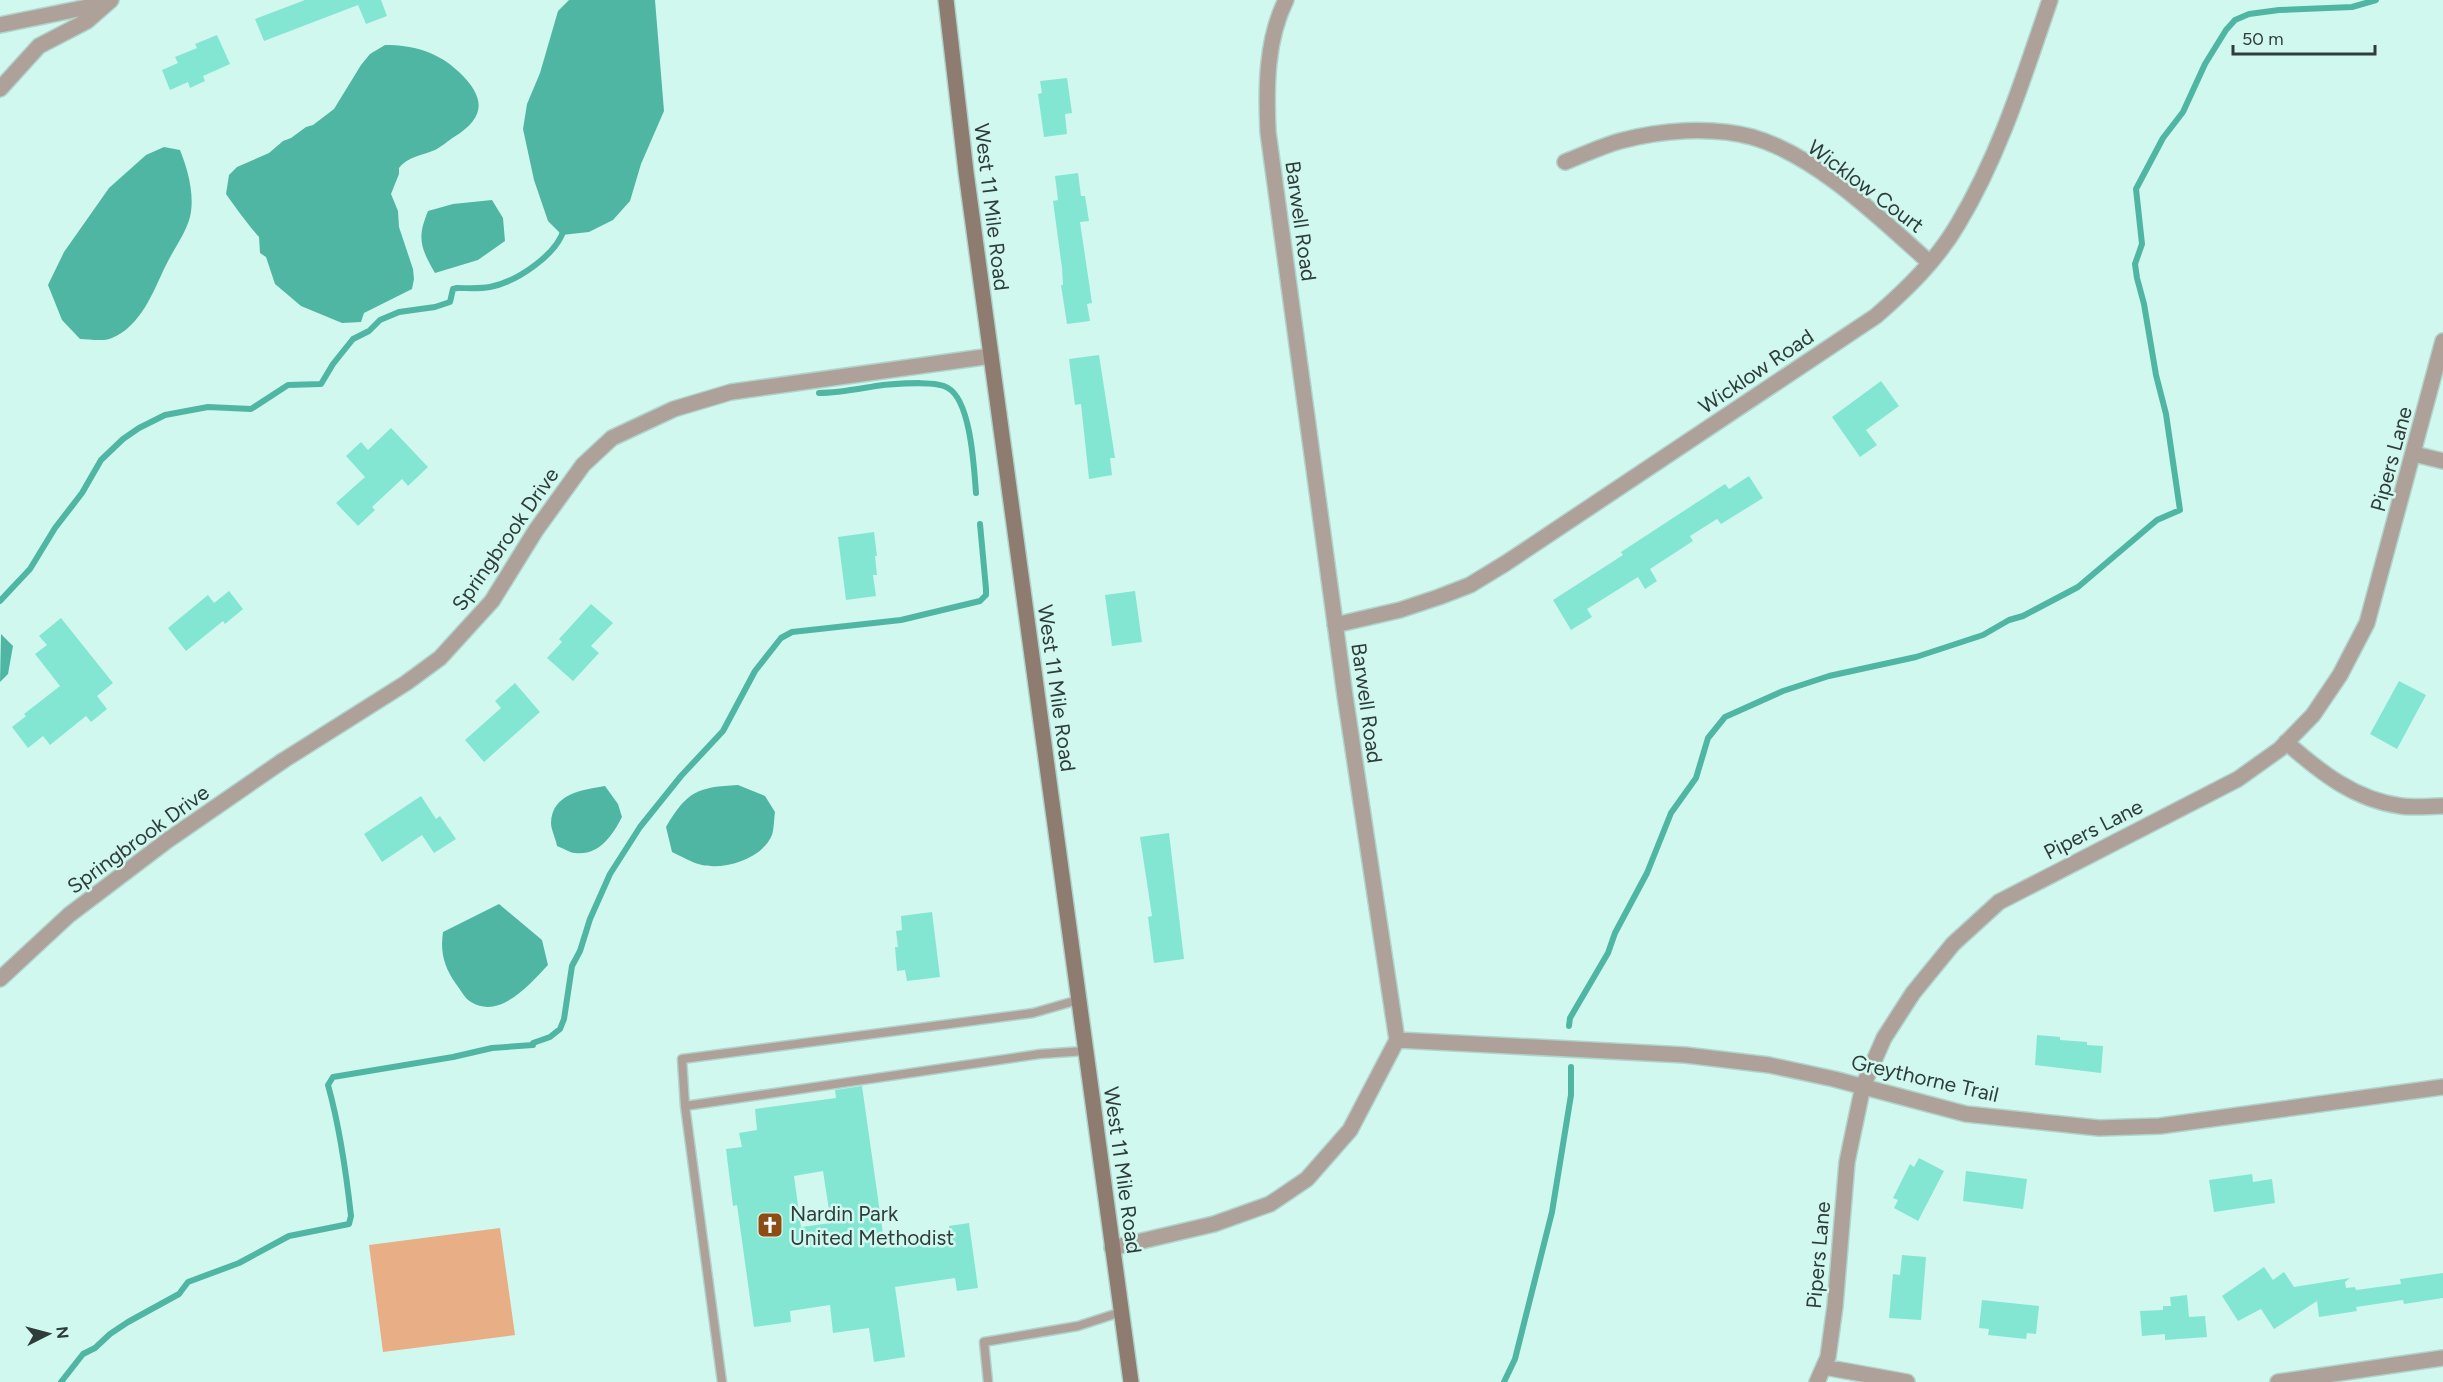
<svg xmlns="http://www.w3.org/2000/svg" width="2443" height="1382" font-family="Figtree,sans-serif">
	<rect width="100%" height="100%" fill="#d1f8ef"/>
	<path fill="#e8ae85" d="M500,1228L515,1335L383,1352L369,1245Z"/>
	<path fill="#50b6a4" d="M569,0H655L664,111L641,164L630,201L613,220L589,232L562,235L548,221L534,180L523,129L527,104L540,73L558,11Z
		M385,45C414,45 438,52 459,72C486,98 486,117 454,137C448,141 441,147 435,150C423,155 407,157 399,168V174L391,194L398,211L399,227L413,269L414,279L412,289L364,313L361,322L342,323L301,306L275,284L266,257L260,253L259,237C249,226 236,208 226,194L229,175L237,167L269,153L283,141L291,138L306,127L313,125L334,109L361,65L370,54Z
		M164,147L180,150C188,170 195,195 190,217C185,235 173,250 165,267C153,292 141,326 112,338C103,342 89,339 80,339L62,320L48,285L64,252L109,188L146,155Z
		M492,200L503,218L505,241L478,260L435,273C420,247 417,238 428,211L453,204Z
		M1,634L13,646L8,674L0,682Z
		M738,785L765,796L775,812C774,819 774,829 772,835C762,859 725,870 702,865C692,863 681,856 672,852L666,827C687,791 698,787 738,785Z
		M605,786L618,804L622,817C612,836 599,856 575,853C570,853 563,848 557,846C556,839 551,830 551,823C552,793 583,790 605,786Z
		M499,904L542,940L548,965C530,984 500,1020 471,1002C465,999 460,989 456,984C444,967 440,952 443,932Z"/>
	<g fill="none" stroke-linecap="round" stroke-linejoin="round">
		<path stroke="#50b6a4" stroke-width="6" d="M819,393C840,393 862,388 883,385C898,384 936,380 948,388C971,401 974,468 976,493
			M0,601L30,569L55,528L82,493L101,460L123,439L139,428L165,415L208,407L251,409L288,385L321,384L333,364L353,339L369,331L380,320L399,312L435,307L450,302L453,289L457,288C468,288 479,289 490,287C516,282 557,255 564,229
			M1569,1026L1570,1018L1608,953L1615,933L1647,873L1671,813L1696,778L1708,738L1725,717L1783,691L1829,676L1916,657L1983,635L2009,620L2023,616L2078,587L2157,520L2180,510L2166,414L2156,375L2144,304L2137,278L2135,264L2142,244L2136,189L2163,138L2183,112L2205,64L2226,30L2235,20L2249,14L2279,10L2352,7L2376,0
			M61,1382L83,1354L95,1348L110,1334L128,1322L179,1294L188,1282L239,1263L289,1236L349,1224L351,1216C346,1171 340,1128 328,1085L333,1077L453,1057L492,1048L533,1045V1043L550,1037L560,1029L564,1019L572,966L580,951L590,919L610,874L640,827L681,776L723,731L755,671L781,638L792,632L901,620L980,601L986,595V589L980,524
			M1504,1382L1515,1359L1552,1212L1571,1095V1067"/>
	</g>
	<path fill="#82e6d3" fill-rule="evenodd" d="M305,0H381L387,16L366,24L358,5L264,41L255,19Z
		M217,35L230,64L203,76L205,81L190,88L188,82L170,90L162,70L178,63L175,57L197,48L195,44Z
		M1067,78L1072,113L1065,114L1067,134L1044,137L1038,94L1042,93L1040,81Z
		M1078,173L1081,196H1085L1089,221L1080,222L1092,303L1087,304L1090,321L1067,324L1061,285H1063L1062,268L1053,201L1058,200L1055,176Z
		M1099,355L1115,458H1110L1112,475L1089,479L1081,404L1075,405L1069,359Z
		M1881,381L1899,406L1866,430L1877,445L1860,457L1832,417Z
		M391,428L428,467L408,486L402,479L372,507L375,510L358,526L336,503L365,477L346,456L361,442L368,450Z
		M1749,476L1763,498L1721,524L1717,519L1690,536L1693,541L1650,569L1657,581L1645,589L1638,577L1587,609L1592,617L1571,630L1553,600L1623,555L1621,552L1725,484L1729,489Z
		M874,532L877,556H875L877,575H873L876,596L846,600L838,537Z
		M229,591L243,609L225,624L223,621L186,651L168,628L208,595L214,603Z
		M1135,591L1142,642L1112,646L1105,595Z
		M591,604L613,623L591,646L599,653L573,681L547,658L562,642L559,639Z
		M61,618L113,683L97,696L107,709L91,722L86,716L50,745L43,736L28,748L12,727L26,716L24,714L60,686L35,654L47,645L39,636Z
		M2399,681L2426,695L2397,749L2370,734Z
		M515,683L540,712L484,762L465,740L501,708L495,701Z
		M421,796L436,819L440,816L456,839L434,853L422,835L382,862L364,834Z
		M1169,833L1184,959L1154,963L1148,917L1152,916L1140,837Z
		M932,912L940,977L907,981L905,970L897,971L895,947H898L896,931L902,930L901,916Z
		M2037,1035L2060,1037V1040L2087,1042V1045L2103,1046L2101,1073L2035,1065Z
		M862,1086L885,1248L950,1239L949,1226L969,1223L978,1288L957,1291L955,1278L895,1287L905,1357L874,1362L869,1328L833,1333L830,1305L790,1311L791,1322L754,1327L737,1205L733,1206L726,1149L742,1147L739,1133L757,1130L755,1109L836,1098L835,1090ZM823,1171L831,1223L801,1227L794,1176Z
		M1919,1158L1944,1171L1918,1221L1894,1208L1898,1200L1893,1198L1910,1164L1914,1167Z
		M1966,1171L2027,1179L2023,1209L1963,1201Z
		M2252,1174L2253,1182L2272,1179L2275,1203L2214,1212L2209,1180Z
		M1902,1255L1926,1257L1921,1320L1889,1318L1893,1274L1900,1275Z
		M2264,1267L2273,1280L2284,1272L2294,1287L2350,1278L2345,1282L2346,1288L2355,1287L2356,1290L2401,1284L2400,1279L2443,1273V1298L2404,1304L2403,1300L2356,1307L2357,1311L2319,1317L2317,1301L2274,1329L2261,1309L2238,1321L2222,1296Z
		M2187,1295L2189,1317L2205,1316L2207,1337L2165,1340V1334L2142,1336L2140,1311L2163,1310V1306H2171L2170,1297Z
		M1982,1300L2039,1306L2036,1334L2027,1333L2026,1339L1988,1335L1989,1329L1979,1328Z"/>
	<g fill="none" stroke-linecap="round" stroke-linejoin="round">
		<g stroke="#b0d3cb" stroke-width="11">
			<path id="lane" d="M685,1106L1040,1054L1085,1051
				M722,1382L685,1106L682,1059L1033,1013L1078,1000
				M988,1382L984,1342L1078,1326L1121,1312"/>
		</g>
		<g stroke="#b0d3cb" stroke-width="18">
			<path id="street" d="M0,25L88,7L105,1
				M0,89L39,46L87,21L111,0
				M1565,162C1583,155 1602,146 1620,141C1661,130 1711,126 1752,137C1816,155 1881,219 1930,263
				M2414,454L2443,461
				M1335,625L1400,610L1439,597L1470,585L1506,563L1876,316C1907,289 1937,260 1958,224C2000,154 2024,76 2050,0
				M2286,742C2320,772 2355,800 2401,806C2415,808 2430,806 2443,806
				M0,979L69,915L168,840L284,760L406,683L440,658L492,601L536,530L583,465L612,438L674,409L731,392L991,356
				M1397,1040L1685,1055L1769,1065L1834,1079L1966,1114L2099,1128L2160,1126L2443,1087
				M1112,1248L1214,1224L1270,1204L1307,1179L1350,1130L1397,1040L1345,696L1268,132C1266,88 1266,40 1286,0
				M1824,1367L1907,1382
				M1817,1382L1828,1357L1835,1306L1847,1162L1863,1086L1884,1038L1913,993L1953,944L1999,902L2238,779L2280,749L2313,715L2340,675L2367,623L2443,341
				M2278,1382L2443,1358"/>
		</g>
		<g stroke="#b0d3cb" stroke-width="18">
			<path id="secondary" d="M946,0L966,172L1131,1382"/>
		</g>
		<use href="#lane" stroke="#ada199" stroke-width="8"/>
		<use href="#street" stroke="#ada199" stroke-width="15"/>
		<use href="#secondary" stroke="#8e7c70" stroke-width="15"/>
	</g>
	<defs>
		<g id="church-square" transform="scale(1.35)"><rect x="-9" y="-9" width="18" height="18" rx="4" fill="#8c4c14" stroke="#d1f8ef"/><path d="M-1.2-6h2.4v3.5h3.3v2.4h-3.3V6h-2.4V-.1h-3.3v-2.4h3.3Z" fill="#fff"/></g>
	</defs>
	<g fill-rule="evenodd">
		<use href="#church-square" x="770" y="1225"/>
	</g>
	<g text-anchor="middle" dominant-baseline="central" stroke-width="5" stroke-linejoin="round" paint-order="stroke">
		<g font-size="21" fill="#2e3d3a" stroke="#d1f8ef">
			<text transform="translate(1866 186) rotate(37)">Wicklow Court</text>
			<text transform="translate(992 207) rotate(83)">West 11 Mile Road</text>
			<text transform="translate(1301 221) rotate(82)">Barwell Road</text>
			<text transform="translate(1756 371) rotate(-34)">Wicklow Road</text>
			<text transform="translate(2391 459) rotate(-75)">Pipers Lane</text>
			<text transform="translate(505 539) rotate(-55)">Springbrook Drive</text>
			<text transform="translate(1057 688) rotate(82)">West 11 Mile Road</text>
			<text transform="translate(1367 703) rotate(82)">Barwell Road</text>
			<text transform="translate(2093 829) rotate(-27)">Pipers Lane</text>
			<text transform="translate(138 839) rotate(-36)">Springbrook Drive</text>
			<text transform="translate(1925 1078) rotate(13)">Greythorne Trail</text>
			<text transform="translate(1123 1170) rotate(82)">West 11 Mile Road</text>
			<text transform="translate(1818 1255) rotate(-85)">Pipers Lane</text>
		</g>
		<g font-size="21" fill="#2e3d3a" stroke="#d1f8ef" text-anchor="start">
			<text x="790" y="1213">Nardin Park<tspan x="790" dy="24">United Methodist</tspan></text>
		</g>
	</g>
	<g transform="translate(48 1334) rotate(84)" stroke="#d1f8ef" stroke-width="4.5" paint-order="stroke">
	<path d="M0-4.5L10 22L0 15L-10 22Z" fill="#2e3d3a"/>
	<text y="-9" font-size="16" font-weight="bold" text-anchor="middle" fill="#2e3d3a">N</text>
	</g>
	<path d="M2233 45v9h142v-9" fill="none" stroke="#2e3d3a" stroke-width="3"/>
	<text x="2242" y="45" font-size="18" fill="#2e3d3a" stroke="#d1f8ef" stroke-width="4.5" paint-order="stroke">50 m</text>
</svg>
